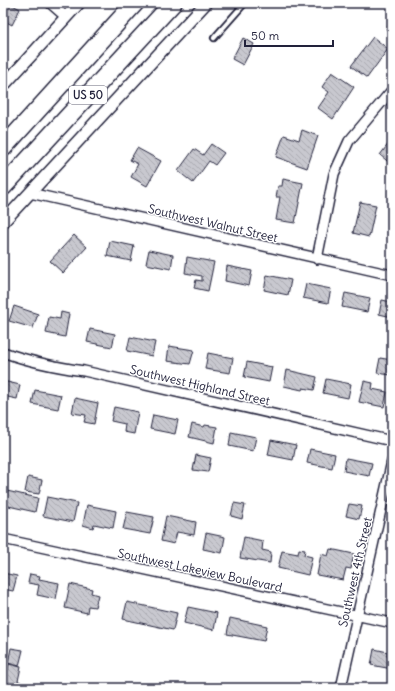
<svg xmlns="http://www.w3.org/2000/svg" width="395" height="691" font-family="Delius,sans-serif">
	<defs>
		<pattern id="building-back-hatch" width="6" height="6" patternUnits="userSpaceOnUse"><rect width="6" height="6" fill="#c8c8cf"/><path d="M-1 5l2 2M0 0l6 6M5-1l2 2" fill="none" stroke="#acacb3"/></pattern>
	</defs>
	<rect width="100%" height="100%" fill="#fff"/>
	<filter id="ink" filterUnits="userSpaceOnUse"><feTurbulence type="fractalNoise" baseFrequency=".025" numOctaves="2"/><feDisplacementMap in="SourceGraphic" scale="8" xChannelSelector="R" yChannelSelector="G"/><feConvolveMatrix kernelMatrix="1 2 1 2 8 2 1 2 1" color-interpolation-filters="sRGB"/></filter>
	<g filter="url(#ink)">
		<path fill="url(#building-back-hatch)" stroke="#22223b" d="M3,3H9L20,9L12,25L3,20Z
			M392,21V33L386,29Z
			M373,37L388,49L367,78L351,66Z
			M243,38L254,44L243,65L232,59Z
			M332,72L354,87L333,119L318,108L329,92L322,87Z
			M302,130L318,136L307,168L276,157L284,135L299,140Z
			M392,139V165L380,155Z
			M211,144L224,153L215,165L209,161L193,183L178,171L194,149L203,155Z
			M137,148L161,161L147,186L131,177L138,164L130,160Z
			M283,179L303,183L295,223L276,220L280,197H276L278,186H282Z
			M360,202L376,205L369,237L353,233Z
			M74,235L87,247L63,273L50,261Z
			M110,241L134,246L131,261L107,256Z
			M149,250L173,255L171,269L146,264Z
			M187,257L214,262L208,291L194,288L196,280L202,281V276L185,273Z
			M227,266L252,271L249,286L225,281Z
			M267,275L291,280L288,295L264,290Z
			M306,284L331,289L328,303L303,298Z
			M345,293L370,298L367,312L342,307Z
			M382,300L392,302V317L379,314Z
			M14,306L38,314L33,328L9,321Z
			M61,312L69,314L65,337L46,333L49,317L60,319Z
			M90,329L115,334L112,347L87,342Z
			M130,337L155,342L152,356L127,351Z
			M169,346L194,350L190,364L167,361Z
			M208,353L233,358L230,373L205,369Z
			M380,358L392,360L391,375L377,373Z
			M247,362L272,367L269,382L244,377Z
			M287,370L317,377L314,390L303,388L302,390L284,386Z
			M326,379L351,384L348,398L323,393Z
			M3,381L20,385L17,399L3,396Z
			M364,381L373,383L372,389L387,392L384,407L359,402Z
			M35,390L61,395L58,409L32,404Z
			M75,398L98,403L94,424L84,422L86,415L72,413Z
			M114,407L138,412L134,434L124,432L125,424L111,421Z
			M153,415L178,420L175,434L150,429Z
			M192,424L204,427L205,425L217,427L214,443L189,437Z
			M231,432L256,437L253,451L229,446Z
			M271,440L296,445L293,460L268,455Z
			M310,449L335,454L332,468L307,463Z
			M196,455L211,458L208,472L193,470Z
			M346,458L372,463L369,476L344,471Z
			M28,477L42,480L39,494L25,492Z
			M7,491L38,498L35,512L4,505Z
			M47,497L77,503L73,522L43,516Z
			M234,503L245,505L242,519L231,516Z
			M349,504L362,506L359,519L346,516Z
			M87,505L116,511L113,528L94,524L93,528L83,525Z
			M127,512L154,517L150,534L123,529Z
			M166,516L196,522L194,535L177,532L174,544L161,541Z
			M206,533L225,537L222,553L203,549Z
			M244,537L263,541L262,550L271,552L270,563L240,558Z
			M299,549L305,550L304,555L312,557L308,575L278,568L282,551L298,554Z
			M330,549L354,554L351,569L346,568L343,580L317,575L321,554L328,556Z
			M3,573L17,576L13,591L3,589Z
			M30,574L40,576L39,579L59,583L56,599L37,595L39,585L28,583Z
			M70,584L92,589L91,593L98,595L95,607L88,606L87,613L65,608Z
			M127,602L177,613L173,630L123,619Z
			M188,607L217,613L214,630L184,623Z
			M230,618L267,626L264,641L227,634Z
			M11,648L23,650L19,666L8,663Z
			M374,649L388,652L387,656L392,657V669L371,665Z
			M9,664L21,667L18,681L21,682L20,688H4Z"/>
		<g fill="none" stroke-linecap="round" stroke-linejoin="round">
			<g stroke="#22223b" stroke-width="8">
				<path id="service" d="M214,38L245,3"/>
			</g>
			<g stroke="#22223b" stroke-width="12">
				<path id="minor" d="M50,3L66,17
					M30,193L392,275
					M317,259L334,174L349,141L392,90
					M3,352C30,362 56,367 84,371L392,441
					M3,539L392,623
					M341,688L392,461"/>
			</g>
			<g stroke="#22223b" stroke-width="14">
				<path id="tertiary" d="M3,86L79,3
					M3,222L206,3"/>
			</g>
			<g stroke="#22223b" stroke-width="20">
				<path id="motorway" d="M3,148L135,3
					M3,187L173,3"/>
			</g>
			<use href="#service" stroke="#fff" stroke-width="4.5"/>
			<use href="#minor" stroke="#fff" stroke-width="9"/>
			<use href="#tertiary" stroke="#fff" stroke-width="11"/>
			<use href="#motorway" stroke="#fff" stroke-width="17"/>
		</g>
	</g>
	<g text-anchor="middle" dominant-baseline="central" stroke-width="3" stroke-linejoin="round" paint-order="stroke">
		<rect fill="#fff" stroke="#646476" stroke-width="1" x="69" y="86" width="38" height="18" rx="3"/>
		<g font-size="11" font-weight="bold" fill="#22223b">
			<text x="88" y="95">US 50</text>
		</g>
		<g font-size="12" fill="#22223b" stroke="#fff">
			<text transform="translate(213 223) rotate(13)">Southwest Walnut Street</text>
			<text transform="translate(200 385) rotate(13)">Southwest Highland Street</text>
			<text transform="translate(200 570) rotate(12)">Southwest Lakeview Boulevard</text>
			<text transform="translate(355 572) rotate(-77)">Southwest 4th Street</text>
		</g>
	</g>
	<rect width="395" height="691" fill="none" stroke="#fff" stroke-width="16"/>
	<rect x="8" y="8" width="379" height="675" fill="none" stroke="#22223b" stroke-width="1.5" filter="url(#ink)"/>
	<path d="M245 40v6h88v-6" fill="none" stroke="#22223b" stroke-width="2"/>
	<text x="251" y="40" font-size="12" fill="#22223b" stroke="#ffffff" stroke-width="3" paint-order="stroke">50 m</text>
</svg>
